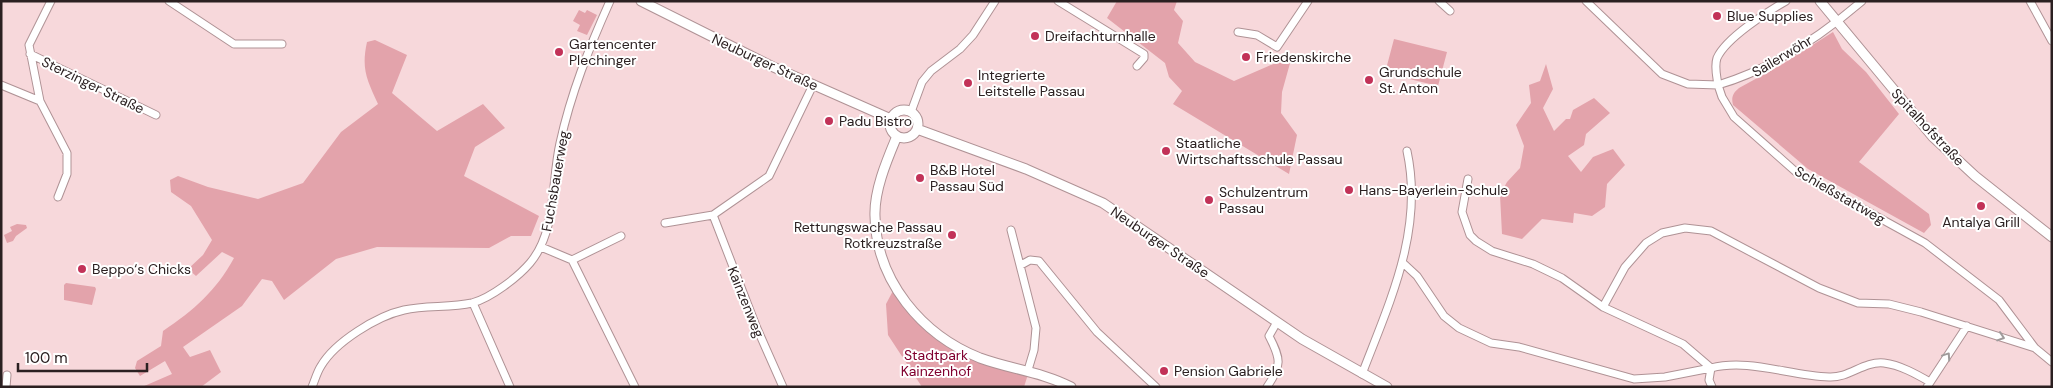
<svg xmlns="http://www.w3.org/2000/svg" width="2053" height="388" font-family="'DM Sans',sans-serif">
	<rect width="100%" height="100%" fill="#f7d8db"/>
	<path fill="#e3a3ab" d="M1117,1H1177L1174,10L1183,21L1178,43L1195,62L1234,81L1292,56L1282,92L1281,113L1297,135L1289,174L1173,104L1182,91L1169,77L1165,63L1107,18Z
		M579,10L585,13L587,10L597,15L587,35L577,31L580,25L573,21Z
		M1833,32L1842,49L1866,72L1899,114L1859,162L1929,214L1931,225L1924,233L1808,169L1733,105C1731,97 1733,93 1739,88L1781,65Z
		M1394,39L1447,52L1438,86L1385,73Z
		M375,40L407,55L392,93L437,131L483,104L505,128L475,147L464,176L539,216L531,236H511L489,248L377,247L336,259L284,300L272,281L262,279L242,306L183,347L190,357L210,350L221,372L201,387H142L172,374L165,361L140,376L135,368L137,361L161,346L163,331C194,310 216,291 234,258L222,252L196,276L188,269L203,255L212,240L191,206L171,192L170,180L178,176L208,187L258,199L303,183L341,132L378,104C367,80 361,69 367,42Z
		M1546,64L1553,89L1543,108L1554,131L1566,119H1570L1573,110L1594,98L1610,113L1586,134L1584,145L1568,156L1581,172L1593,157L1613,149L1625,165L1607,184L1605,207L1592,216L1574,213L1573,223L1542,219L1522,239L1502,234L1500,195L1507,182L1520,168L1524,146L1516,125L1531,103L1529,85L1540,81Z
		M17,224L26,225L27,228L16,236L13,241L7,243L4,235L12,231L10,227Z
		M66,283L95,287L96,289L92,305L64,300V285Z
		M895,287L947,342L1029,371L1024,387H922L888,335L886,304Z"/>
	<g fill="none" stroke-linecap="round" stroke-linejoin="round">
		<g stroke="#af9295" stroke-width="9">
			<path id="minor" d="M51,1L29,45L40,101L67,153V174L58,197
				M169,1L234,44H282
				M1058,1L1144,54V58L1137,66
				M1439,1L1450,11
				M1586,1L1662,74L1688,84L1718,85L1722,97L1734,117L1796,172L1925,243L1999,300L2035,348L2052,362
				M1786,1C1767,12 1726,38 1717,58C1714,67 1717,77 1718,85C1772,69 1820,37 1862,1
				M2030,1L2052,41
				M1238,32L1257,35L1277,47L1308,1
				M30,54L156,115
				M1,85L40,101
				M911,112L922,82L931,71L960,49L973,35L995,1
				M1468,179L1462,212L1470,235L1476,241L1492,251L1533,264L1562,278L1603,307L1683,344L1711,368C1749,358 1790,376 1829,377C1850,378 1863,361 1884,363C1900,365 1916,374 1930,382
				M713,215L756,326L783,387
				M665,223L713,215L769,176L813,85
				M1011,230L1036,328L1034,350L1028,370
				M541,247L572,260L635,387
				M572,260L621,236
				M1403,263L1417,276L1444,316L1459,328L1491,343L1519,347L1634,379L1665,377L1711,368L1709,380L1712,387
				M1021,265L1030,260L1039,261L1097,332L1156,387
				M473,303L510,387
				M1603,307L1625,267L1646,243L1662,233L1685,228L1711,231L1819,288L1858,303L1889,304L1921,312L2035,348
				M1362,374C1390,301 1424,230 1407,151
				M6,387L7,375
				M312,387C315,380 317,372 321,366C335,342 377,316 404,310C426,305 450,308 472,303C491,298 518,277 530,263C557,231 551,182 560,143C571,93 589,48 610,1
				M1267,387C1282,365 1281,359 1269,336L1277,322
				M1927,387L1967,326"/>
		</g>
		<g stroke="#af9295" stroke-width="11">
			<path id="tertiary" d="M641,1L771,66L891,119
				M1820,1L1933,137L1975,176L2052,237
				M890 124a14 14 0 1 1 28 0a14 14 0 1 1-28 0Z
				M917,129L1026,169L1103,203L1302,339L1387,387
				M897,136C887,160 874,190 875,216C876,281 922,335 980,358C1010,369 1042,372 1071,387"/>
		</g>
		<use href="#minor" stroke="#fff" stroke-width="7"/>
		<use href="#tertiary" stroke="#fff" stroke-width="9"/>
	</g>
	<defs><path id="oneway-chevron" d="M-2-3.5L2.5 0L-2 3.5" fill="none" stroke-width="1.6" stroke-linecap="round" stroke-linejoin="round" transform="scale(1.25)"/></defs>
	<g stroke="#a09b9b">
		<use href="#oneway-chevron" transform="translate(2001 337) rotate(18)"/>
		<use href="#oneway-chevron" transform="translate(1947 356) rotate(-56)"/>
	</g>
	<g fill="#c23258" stroke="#fff" stroke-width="2">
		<circle cx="1717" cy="16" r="5"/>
		<circle cx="1035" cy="36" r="5"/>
		<circle cx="559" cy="52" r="5"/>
		<circle cx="1246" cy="57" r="5"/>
		<circle cx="1369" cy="80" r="5"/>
		<circle cx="968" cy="83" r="5"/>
		<circle cx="829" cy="121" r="5"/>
		<circle cx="1166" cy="151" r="5"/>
		<circle cx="920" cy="178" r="5"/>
		<circle cx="1349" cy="190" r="5"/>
		<circle cx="1209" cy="200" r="5"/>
		<circle cx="1981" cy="206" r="5"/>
		<circle cx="952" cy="235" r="5"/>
		<circle cx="82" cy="269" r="5"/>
		<circle cx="1164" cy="371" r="5"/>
	</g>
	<g text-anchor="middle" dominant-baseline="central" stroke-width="4" stroke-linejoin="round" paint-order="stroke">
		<g font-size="14" fill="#2b2021" stroke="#fff" text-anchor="start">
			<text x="1727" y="16">Blue Supplies</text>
			<text x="1045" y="36">Dreifachturnhalle</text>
			<text x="569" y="44">Gartencenter<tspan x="569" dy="16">Plechinger</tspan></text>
			<text x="1256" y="57">Friedenskirche</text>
			<text x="1379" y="72">Grundschule<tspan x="1379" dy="16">St. Anton</tspan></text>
			<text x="978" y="75">Integrierte<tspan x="978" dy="16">Leitstelle Passau</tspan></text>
			<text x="839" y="121">Padu Bistro</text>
			<text x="1176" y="143">Staatliche<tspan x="1176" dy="16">Wirtschaftsschule Passau</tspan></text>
			<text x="930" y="170">B&amp;B Hotel<tspan x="930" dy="16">Passau Süd</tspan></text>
			<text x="1359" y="190">Hans-Bayerlein-Schule</text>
			<text x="1219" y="192">Schulzentrum<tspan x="1219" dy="16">Passau</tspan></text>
			<text x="1981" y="222" text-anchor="middle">Antalya Grill</text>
			<text x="942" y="227" text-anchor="end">Rettungswache Passau<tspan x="942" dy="16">Rotkreuzstraße</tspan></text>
			<text x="92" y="269">Beppo‘s Chicks</text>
			<text x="1174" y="371">Pension Gabriele</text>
		</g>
		<g font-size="14" fill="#2b2021" stroke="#fff">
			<text transform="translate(1782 56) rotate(-31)">Sailerwöhr</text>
			<text transform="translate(765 62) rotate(25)">Neuburger Straße</text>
			<text transform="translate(93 85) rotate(26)">Sterzinger Straße</text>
			<text transform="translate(1928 127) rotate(47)">Spitalhofstraße</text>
			<text transform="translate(555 181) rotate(-80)">Fuchsbauerweg</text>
			<text transform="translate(1840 195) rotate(30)">Schießstattweg</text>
			<text transform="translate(1160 242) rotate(34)">Neuburger Straße</text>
			<text transform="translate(746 302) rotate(68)">Kainzenweg</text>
		</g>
		<g font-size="14" fill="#80002f" stroke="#fff">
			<text x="936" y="355">Stadtpark<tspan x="936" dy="16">Kainzenhof</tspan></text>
		</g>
	</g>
	<rect width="2053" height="388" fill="none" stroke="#2b2021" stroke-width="5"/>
	<path d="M18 363v8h129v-8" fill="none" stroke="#2b2021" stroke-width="2.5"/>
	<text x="25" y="363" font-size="15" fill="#2b2021" stroke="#ffffff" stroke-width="4" paint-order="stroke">100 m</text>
</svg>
